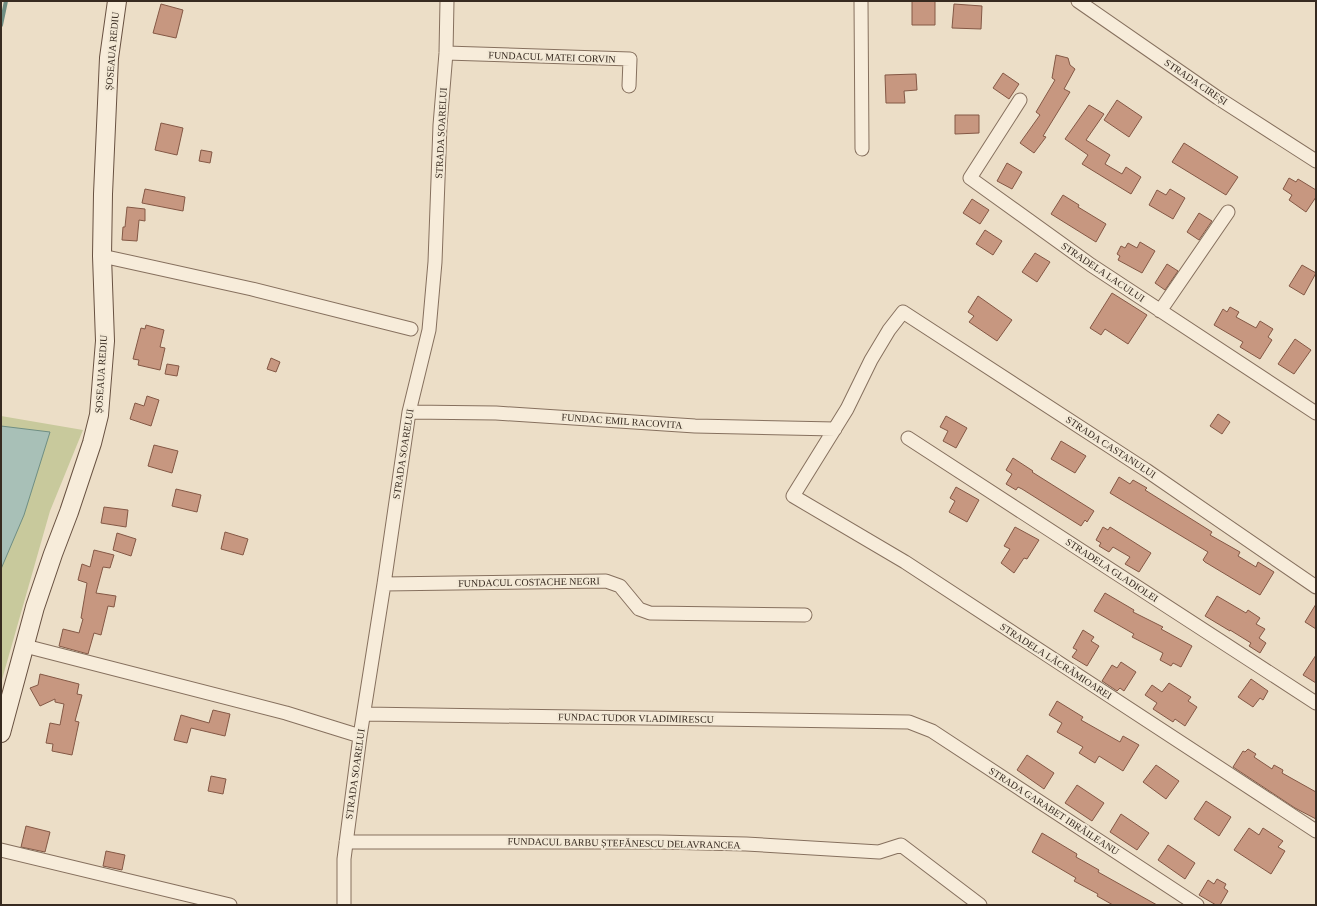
<svg xmlns="http://www.w3.org/2000/svg" width="1317" height="906" font-family="Georgia,serif">
	<rect width="100%" height="100%" fill="#ecdec7"/>
	<path fill="#c8c99c" d="M1,416L83,430L50,511L1,683Z"/>
	<path fill="#a8c0b7" stroke="#6f8e83" d="M1,426L50,432L24,515L1,569Z"/>
	<g fill="none" stroke-linecap="round" stroke-linejoin="round">
		<path stroke="#6f8e83" stroke-width="4" d="M1,25L6,1"/>
	</g>
	<path fill="#c79780" stroke="#845845" d="M912,1H935V25H912Z
		M161,4L183,10L176,38L153,33Z
		M954,4L982,6L981,29L952,28Z
		M1056,55L1068,58L1070,65L1075,69L1064,89L1070,92L1043,136L1046,137L1034,153L1020,143L1040,115L1036,112L1055,80L1052,78Z
		M1003,73L1019,84L1009,99L993,88Z
		M916,74L917,90L904,91L905,103H886L885,75Z
		M1117,100L1142,117L1129,137L1104,120Z
		M1089,105L1104,114L1086,140L1110,155L1105,164L1122,174L1126,167L1141,177L1131,194L1082,164L1088,155L1065,139Z
		M955,115H979V133L955,134Z
		M161,123L183,128L177,155L155,150Z
		M1184,143L1238,177L1226,195L1172,162Z
		M201,150L212,152L210,163L199,161Z
		M1007,163L1022,172L1012,189L997,181Z
		M1289,178L1296,182L1298,179L1316,190V197L1306,212L1289,200L1292,195L1283,189Z
		M145,189L185,197L183,211L142,203Z
		M1170,189L1185,198L1173,219L1149,205L1157,190L1166,195Z
		M1063,195L1079,205L1078,207L1106,224L1096,242L1051,214Z
		M972,199L989,210L980,224L963,213Z
		M127,207L145,209V221L139,220L137,241L122,240L123,227H125Z
		M1199,213L1212,221L1199,240L1187,232Z
		M985,230L1002,241L993,255L976,244Z
		M1140,242L1155,251L1142,273L1118,260L1120,256L1117,254L1121,246L1125,248L1128,243L1137,248Z
		M1035,253L1050,262L1037,282L1022,272Z
		M1167,264L1178,271L1165,290L1155,283Z
		M1302,265L1316,273L1304,295L1289,286Z
		M1112,293L1147,315L1128,344L1105,329L1101,335L1090,328Z
		M978,296L1012,320L997,341L969,322L974,316L968,312Z
		M1230,307L1239,312L1236,317L1256,328L1260,321L1273,329L1268,337L1272,340L1260,359L1240,347L1243,342L1214,325L1223,309L1227,312Z
		M146,325L164,330L160,347L165,348L160,370L138,365L139,360L133,359L141,328L145,329Z
		M1295,339L1311,350L1294,374L1278,364Z
		M271,358L280,362L276,372L267,369Z
		M167,364L179,366L177,376L165,374Z
		M147,396L159,400L151,426L130,419L135,403L144,406Z
		M1218,414L1230,422L1222,434L1210,426Z
		M946,416L967,428L956,448L943,441L948,431L940,427Z
		M1061,441L1086,456L1075,473L1051,459Z
		M154,445L178,451L172,473L148,466Z
		M1013,458L1033,471L1032,472L1094,511L1087,522L1085,520L1081,526L1022,489L1018,487L1016,490L1006,484L1012,474L1006,470Z
		M1119,477L1130,484L1133,480L1147,488L1145,490L1212,532L1210,535L1240,552L1238,556L1256,567L1258,562L1274,572L1260,595L1205,562L1203,560L1208,552L1110,493Z
		M956,487L979,500L967,522L949,512L955,501L950,498Z
		M176,489L201,495L197,512L172,506Z
		M104,507L128,510L126,527L101,523Z
		M1015,527L1039,540L1027,559L1024,558L1014,573L1001,563L1010,549L1004,546Z
		M1103,527L1108,530L1110,527L1151,553L1139,572L1125,564L1130,557L1113,547L1109,552L1099,546L1101,543L1096,540Z
		M225,532L248,539L243,555L221,549Z
		M117,533L136,539L131,556L113,550Z
		M94,550L114,555L110,568L103,567L96,593L116,596L114,607L108,606L101,635L94,633L88,654L59,646L63,629L79,633L83,619L81,618L87,583L78,580L82,564L90,567Z
		M1105,593L1134,610L1133,612L1163,627L1161,629L1192,646L1181,667L1173,663L1171,666L1160,660L1163,653L1132,637L1134,634L1094,611Z
		M1217,596L1246,613L1248,610L1260,618L1256,624L1265,629L1259,638L1266,643L1260,653L1249,646L1251,643L1230,630V631L1205,616Z
		M1316,604V629L1305,622Z
		M1083,630L1094,637L1091,641L1099,646L1087,666L1072,657L1077,650L1073,648Z
		M1316,655V683L1303,675Z
		M1121,662L1136,672L1124,691L1120,688L1117,691L1102,681L1112,665L1117,668Z
		M40,674L79,684L77,694L82,695L75,721L79,722L72,755L52,751L53,744L46,743L50,723L60,725L64,704L55,702V699L40,706L30,688L38,685Z
		M1251,679L1268,691L1263,700L1260,698L1253,707L1238,697Z
		M1169,683L1191,697L1188,701L1197,707L1185,726L1175,719L1173,722L1153,709L1157,703L1145,695L1152,685L1162,692Z
		M1057,701L1083,717L1081,720L1120,742L1123,736L1139,745L1123,771L1099,756L1095,763L1079,753L1083,747L1057,732L1062,723L1049,715Z
		M213,710L230,714L225,736L191,728L187,743L174,740L181,715L209,723Z
		M1248,749L1256,754L1254,757L1272,769L1274,765L1283,770L1282,773L1316,792V819L1295,808L1233,767L1243,751L1245,752Z
		M1027,755L1054,773L1044,789L1017,770Z
		M1156,765L1179,781L1166,799L1143,782Z
		M211,776L226,779L223,794L208,791Z
		M1077,785L1104,803L1092,821L1065,803Z
		M1206,801L1231,817L1219,836L1194,819Z
		M1121,814L1149,833L1137,850L1110,832Z
		M26,826L50,832L45,852L21,847Z
		M1249,828L1259,835L1263,828L1283,841L1278,847L1285,851L1271,874L1234,850Z
		M1042,833L1077,854L1076,857L1099,870L1098,872L1157,905H1113L1097,896L1098,894L1074,881L1076,878L1032,852Z
		M1168,845L1195,863L1185,879L1158,860Z
		M106,851L125,855L122,870L103,866Z
		M1217,879L1226,884L1224,888L1228,891L1220,905H1216L1199,895L1208,880L1214,884Z"/>
	<g fill="none" stroke-linecap="round" stroke-linejoin="round">
		<g stroke="#86705e" stroke-width="15">
			<path id="street" d="M861,1L862,149
				M1078,1L1218,98L1316,161
				M446,53L630,59L629,86
				M1020,100L970,178L1091,265L1316,413
				M102,256L252,289L411,329
				M1160,311L1228,212
				M409,412L496,413L695,426L835,429
				M908,438L1316,703
				M384,584L606,581L620,586L639,609L650,613L805,615
				M1316,587L1146,470L903,312L889,330L871,360L847,409L793,496L905,562L1316,831
				M25,646L286,713L360,736
				M364,714L909,722L932,731L1197,905
				M346,842H658L746,844L879,852L901,845L980,905
				M1,850L230,905
				M344,905V859L360,736L384,584L409,412L429,330L435,262L440,125L446,53L447,1"/>
		</g>
		<g stroke="#685141" stroke-width="20">
			<path id="secondary" d="M1,733L35,607L53,554L69,512L92,443L99,415L105,341L102,256L103,194L109,58L117,1"/>
		</g>
		<use href="#street" stroke="#f7ecda" stroke-width="13"/>
		<use href="#secondary" stroke="#f7ecda" stroke-width="18"/>
	</g>
	<g text-anchor="middle" dominant-baseline="central" stroke-width="4" stroke-linejoin="round" paint-order="stroke">
		<g font-size="10" fill="#372a20" stroke="#f3e9d6">
			<text transform="translate(112 51) rotate(-85)">ȘOSEAUA REDIU</text>
			<text transform="translate(552 57) rotate(2)">FUNDACUL MATEI CORVIN</text>
			<text transform="translate(1196 82) rotate(34)">STRADA CIREȘI</text>
			<text transform="translate(441 133) rotate(-87)">STRADA SOARELUI</text>
			<text transform="translate(1103 272) rotate(34)">STRADELA LACULUI</text>
			<text transform="translate(101 374) rotate(-86)">ȘOSEAUA REDIU</text>
			<text transform="translate(622 421) rotate(4)">FUNDAC EMIL RACOVITA</text>
			<text transform="translate(1111 447) rotate(33)">STRADA CASTANULUI</text>
			<text transform="translate(403 454) rotate(-81)">STRADA SOARELUI</text>
			<text transform="translate(1112 570) rotate(33)">STRADELA GLADIOLEI</text>
			<text transform="translate(529 582) rotate(-1)">FUNDACUL COSTACHE NEGRI</text>
			<text transform="translate(1056 661) rotate(33)">STRADELA LĂCRĂMIOAREI</text>
			<text transform="translate(636 718) rotate(1)">FUNDAC TUDOR VLADIMIRESCU</text>
			<text transform="translate(355 774) rotate(-82)">STRADA SOARELUI</text>
			<text transform="translate(1054 811) rotate(33)">STRADA GARABET IBRĂILEANU</text>
			<text transform="translate(624 843) rotate(1)">FUNDACUL BARBU ȘTEFĂNESCU DELAVRANCEA</text>
		</g>
	</g>
	<rect width="1317" height="906" fill="none" stroke="#372a20" stroke-width="4"/>
</svg>
